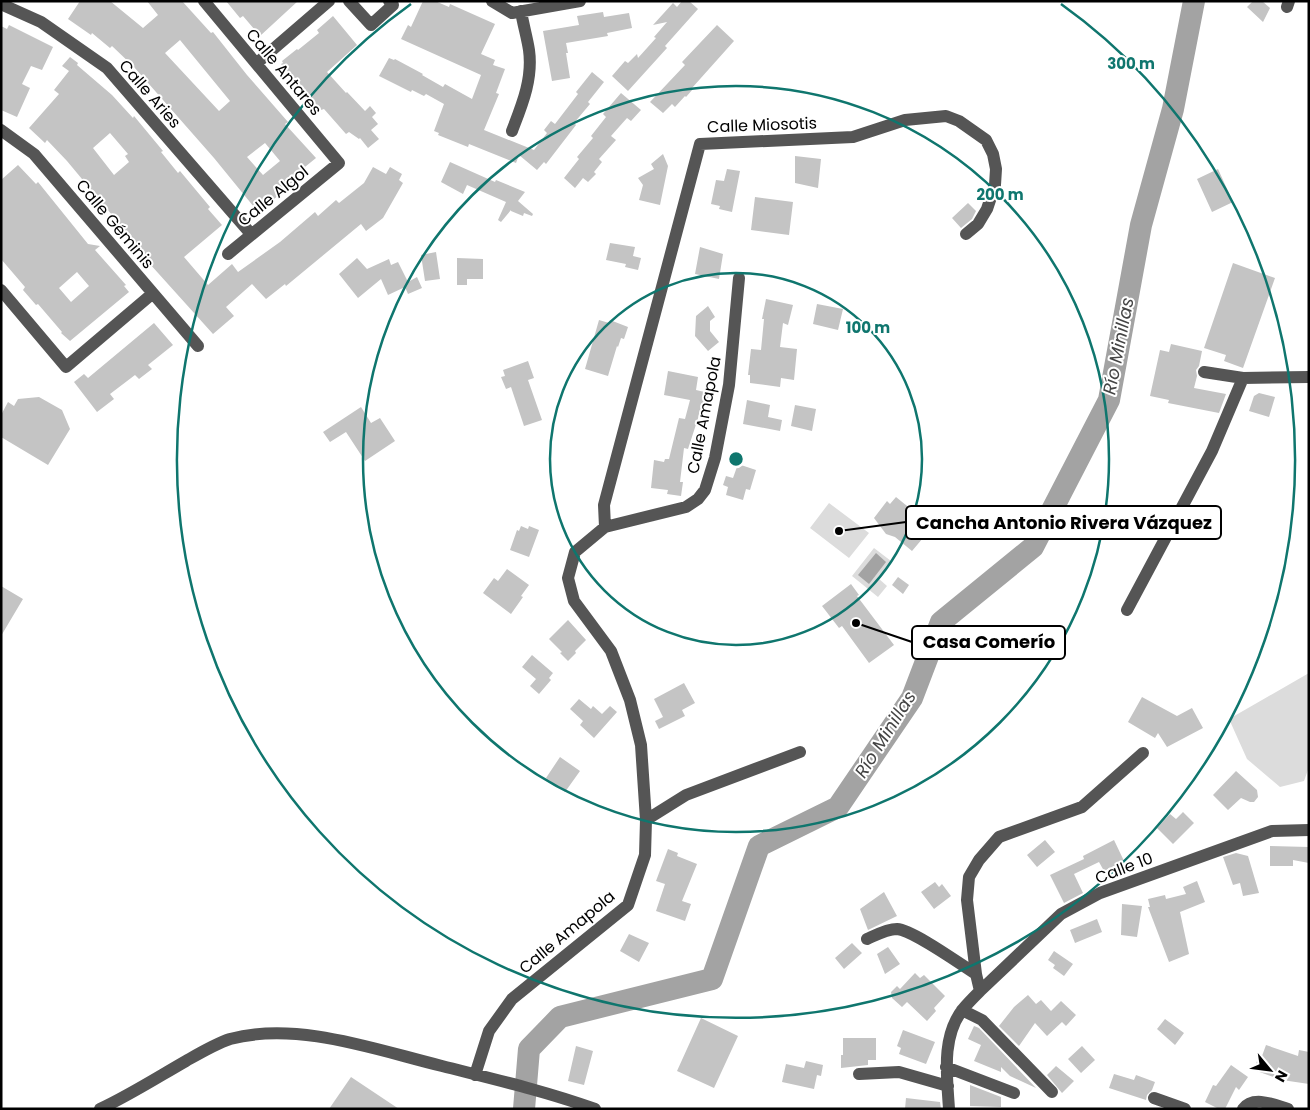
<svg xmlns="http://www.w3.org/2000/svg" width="1310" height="1110" font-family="Poppins,sans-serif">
	<rect width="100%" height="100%" fill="#fff"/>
	<path fill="#dcdcdc" d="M829,503L869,533L849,558L810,528Z
		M874,548L891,561L878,578L887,586L878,597L852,576Z
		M1309,673V767L1304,781L1280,787L1247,759L1229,719Z"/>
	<path fill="#a3a3a3" d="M876,553L886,562L869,584L858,575Z"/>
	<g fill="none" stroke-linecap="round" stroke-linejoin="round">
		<path stroke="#a3a3a3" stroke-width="22" d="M524,1109L529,1049L560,1017L712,979L759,846L838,807L912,698L941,622L1033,547L1109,400L1141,225L1173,109L1194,1"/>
	</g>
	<path fill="#c4c4c4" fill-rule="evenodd" d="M80,1H110L143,28L158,15L147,1H182L211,33L213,32L247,75L288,122L285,124L316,158L295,175L297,178L283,190L284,191L258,212L214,158L134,67L112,46L110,48L92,33L91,35L68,19ZM180,40L230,101L219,111L165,53ZM265,143L280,161L263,175L247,157Z
		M226,1H298L260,36L243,16L240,18Z
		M423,1H435L449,7L450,4L495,24L481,54L495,60L493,65L505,69L496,93L499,94L484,130L534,150L547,133L544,130L551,121L555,124L578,94L576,92L592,72L604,82L588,102L590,104L574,123L576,125L546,164L544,162L537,170L519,155L516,163L469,144L468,147L438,135L439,133L434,131L444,104L426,94L424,96L412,90L411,92L379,76L389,58L394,60L395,59L423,74L422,75L443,87L445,84L472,99L481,75L401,39L408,25L411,27Z
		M682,1H689L698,9L665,46L667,48L628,91L612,76L625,61L628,63L637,54L638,58L656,38L654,37L667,22L653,25L673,3L677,7Z
		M1253,1H1262L1270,8L1263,22L1247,7Z
		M603,12L604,17L629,13L632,28L607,33L608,36L566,43L568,53H566L570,78L552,81L543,31L579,25L577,16Z
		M333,16L357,45L327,72L346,93L347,92L365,111L370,106L376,113L372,117L378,124L371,130L379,139L368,148L360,138L359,139L349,132L346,134L324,109L321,110L281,64L283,63L282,61L297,49L298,50L319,33L317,30Z
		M9,25L53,47L42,70L31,66L22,84L30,88L17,117L1,110V26L7,29Z
		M717,25L734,41L692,88L693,89L686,97L685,96L675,107L672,104L663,113L650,102L685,65L682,62Z
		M70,57L78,63L77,65L112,95L133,118L134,116L163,151L161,152L178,173L180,171L210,207L208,209L222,225L184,257L208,285L232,264L238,272L280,242L315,212L318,216L336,200L339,203L364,183L373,167L386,174L390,167L402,174L399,180L403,183L383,218L366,231L361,224L286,286L285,284L266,299L252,284L226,307L234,316L213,334L140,253L125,234L127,233L67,161L47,140L45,143L29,128L59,94L54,90L69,71L62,66ZM110,133L128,154L125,156L129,162L114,175L93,148Z
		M621,93L641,110L631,121L627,118L611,136L616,140L599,159L602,162L594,172L596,174L588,182L583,178L575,188L564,178L579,159L577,157L593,138L591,136L606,117L603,114Z
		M663,154L668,166L660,205L639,200L643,185L638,178L654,169L651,164Z
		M795,156L821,159L818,188L795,183Z
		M450,162L495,182L496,180L525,192L518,201L533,214L532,216L524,213L523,216L511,211V210L501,222L498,220L506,202L467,185L463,194L441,182Z
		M18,165L36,184L38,182L88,244L100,246L95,250L126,285L124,286L129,292L70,341L61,333L62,332L38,304L36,305L23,290L25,287L1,259V180ZM77,272L89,286L71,302L59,288Z
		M727,169L740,171L732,212L719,209L720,206L711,204L716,180L724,181Z
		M1218,169L1233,202L1212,212L1197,179Z
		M755,197L793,202L789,235L751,230Z
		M968,203L976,211L972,219L961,228L952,218Z
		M610,243L635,247L633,256L641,258L638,270L625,267L626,264L606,260Z
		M700,247L723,254L719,279L695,274Z
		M436,252L440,279L425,281L421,255Z
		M357,258L367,269L389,259L391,265L398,262L408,282L417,277L422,288L408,294L405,287L388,295L381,279L358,298L339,274Z
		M457,258L483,259V279H467V285H457Z
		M1233,263L1275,278L1243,368L1224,361L1226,355L1204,348Z
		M766,299L793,305L788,325L783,323L780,347L797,349L794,380L781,378L780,387L750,383V375H748L751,349L761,350L764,319H762Z
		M817,304L843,309L838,330L813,324Z
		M708,306L715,317L710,321V331L719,342L708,351L695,336L696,316Z
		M599,320L609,323L610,320L628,327L624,339L621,338L618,347L617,346L608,376L585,369Z
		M154,323L173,345L148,365L152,369L139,379L135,375L110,394L114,399L97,412L74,382L84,374L88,378Z
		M1171,344L1202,351L1199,366L1196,370L1197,376L1194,388L1226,394L1219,413L1168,403L1169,400L1150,396L1160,350L1169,352Z
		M528,361L534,378L528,380L542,420L524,426L511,387L506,389L501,377L505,376L503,370Z
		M668,371L698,377L696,390L709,393L707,403H703L688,449L684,448L680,482H683L681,496L667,494L668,490L651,488L654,460L664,462L665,459H669L679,418L685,419L690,400L664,395Z
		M1259,393L1275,397L1269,417L1249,411L1254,396Z
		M39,397L62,410L70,429L48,465L1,437V415L8,402L14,406L18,399Z
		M747,400L770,405L768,417L782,420L780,431L743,424Z
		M795,405L816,409L812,431L791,426Z
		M361,407L371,423L380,418L395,441L365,461L346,432L330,442L323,432Z
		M738,464L756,470L750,490L746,489L743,500L726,495L728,487L723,485L726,476L733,478Z
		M896,497L912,510L916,505L927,514L924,517L934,525L912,551L895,537L886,534L874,518L887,501L890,504Z
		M521,526L528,529L529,526L539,530L529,557L510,550L517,530L519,531Z
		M507,569L529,585L521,596L523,597L511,614L483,593L494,578L498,581Z
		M898,577L909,585L903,594L892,585Z
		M851,584L859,595L857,596L894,645L869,663L842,626L839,628L822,606Z
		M1,586L23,599L1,636Z
		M568,620L586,640L575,651L576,653L568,661L560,653L562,652L549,639Z
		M532,655L553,673L549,678L551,680L539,694L530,686L536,679L522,667Z
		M684,683L695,703L682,710L685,716L659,729L655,721L663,717L654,699Z
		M1142,697L1177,716L1192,708L1203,728L1167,747L1158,733L1155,738L1128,722Z
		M579,699L591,709L593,706L602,714L610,706L617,712L594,738L580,725L583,721L570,709Z
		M560,757L580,771L565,792L546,778Z
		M1236,771L1257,790L1258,797L1254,802H1250L1241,798L1228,810L1213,795Z
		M1183,812L1194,823L1173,844L1157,828L1170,814L1176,819Z
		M1045,840L1055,852L1037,867L1027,855Z
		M1114,840L1124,861L1104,871L1099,862L1074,874L1083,893L1064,903L1050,875L1084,859L1083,856Z
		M1270,846L1309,847V863L1293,860V866H1270Z
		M668,849L678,853L677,856L697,864L682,901L691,904L685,921L656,911L665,884L656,881Z
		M1236,853L1248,856L1259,893L1243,896L1240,883L1233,885L1223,857Z
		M1197,881L1205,902L1180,912L1189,954L1169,962L1148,907H1150L1148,899L1165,895L1166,899L1186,894L1183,887Z
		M935,882L939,887L942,884L951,896L934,909L921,892Z
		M884,892L897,916L868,930L860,909Z
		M1122,904L1142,906L1137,937L1121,935Z
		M1097,919L1102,932L1075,943L1070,930Z
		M629,934L649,943L639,962L620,951Z
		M852,943L862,953L844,969L835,958Z
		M888,947L900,964L885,974L877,954Z
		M1054,951L1073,964L1064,976L1053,968L1055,965L1048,960Z
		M915,973L920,978L924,975L945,996L934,1008L936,1011L927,1021L907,1002L902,1007L892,998L891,992L897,986L900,989Z
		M1028,995L1036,1004L1041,1000L1051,1011L1061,1001L1076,1015L1066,1026L1062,1022L1047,1036L1035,1023L1019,1046L999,1026L1014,1007Z
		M701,1018L738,1036L714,1088L677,1071Z
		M1165,1019L1184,1033L1175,1045L1157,1029Z
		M974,1026L979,1028L1036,1088L1010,1076L1001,1067V1072L974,1061L981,1045L968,1039Z
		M903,1030L935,1042L926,1064L899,1054L901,1048L897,1046Z
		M843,1038H876V1060H868V1065L841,1068V1055H843Z
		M1266,1045L1298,1056L1299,1050L1309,1052V1084L1282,1080L1254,1070L1259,1055L1262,1056Z
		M576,1046L593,1051L584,1085L568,1081Z
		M1082,1046L1095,1060L1081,1073L1068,1059Z
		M806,1061L823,1065L821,1076L817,1075L814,1089L782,1082L786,1064L804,1068Z
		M1231,1065L1248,1077L1239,1090L1236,1087L1225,1109H1219L1205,1102L1213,1085L1216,1086Z
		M1056,1066L1074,1081L1062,1093L1047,1075Z
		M1114,1074L1134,1080L1136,1075L1155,1082L1152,1090L1147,1095L1146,1100L1109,1088Z
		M351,1077L399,1109H329Z
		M970,1085L1001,1097V1107L970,1106Z
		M906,1098L940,1102L941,1109H905Z"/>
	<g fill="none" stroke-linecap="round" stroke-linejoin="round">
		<path stroke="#555" stroke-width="12" d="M204,1L339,163L228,254
			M349,1L371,25L393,5L389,1
			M492,1L512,13L580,1
			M1,4L41,22L107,68L251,234
			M1287,7L1289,1
			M257,63L329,1
			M1,130L34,154L198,346
			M512,131C522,105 533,79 529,50C527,37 523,24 521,11
			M1,290L66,367L152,294
			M1204,372L1243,378L1309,377
			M605,527L604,505L700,144L853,137L905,120L946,116L959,121L986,140L993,154L996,169L995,185L987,209L978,224L966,234
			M1127,610L1212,451L1243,378
			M646,820L686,795L800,752
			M867,939C876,935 887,929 897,929C913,930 960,964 976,974
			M980,991L1061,914L1100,893L1272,831L1309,830
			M962,1010L982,1020L1052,1092
			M946,1067L1014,1093
			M859,1074L899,1072L948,1086
			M475,1075L489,1031L512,999L628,905L645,855L646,820L641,745L630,700L611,651L574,601L568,578L575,552L605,527L686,507L698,499L705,490L715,458L729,385L739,278
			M1154,1098L1185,1109
			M100,1109C130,1095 158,1077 186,1061C200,1053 215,1044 230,1039C298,1021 376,1050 442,1066C493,1079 545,1091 595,1109
			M949,1109C947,1076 941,1037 963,1009C968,1003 974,997 980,991L976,974L967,900L969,877L979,860L999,837L1082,807L1143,753
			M1243,1109C1253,1095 1275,1105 1288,1109"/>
	</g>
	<g fill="none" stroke="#0f766e" stroke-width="2.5">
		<circle cx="736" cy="459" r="186"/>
		<circle cx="736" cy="459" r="373"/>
		<path d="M1061 4A559 559 0 1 1 411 4"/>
	</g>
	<g text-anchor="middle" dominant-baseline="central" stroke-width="4" stroke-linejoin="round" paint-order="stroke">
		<g font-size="16" fill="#000" stroke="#fff">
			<text transform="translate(284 72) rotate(50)">Calle Antares</text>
			<text transform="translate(150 94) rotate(49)">Calle Aries</text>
			<text transform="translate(762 125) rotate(-2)">Calle Miosotis</text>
			<text transform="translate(273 196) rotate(-39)">Calle Algol</text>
			<text transform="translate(115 224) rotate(50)">Calle Géminis</text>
			<text transform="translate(704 415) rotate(-79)">Calle Amapola</text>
			<text transform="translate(1124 868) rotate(-21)">Calle 10</text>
			<text transform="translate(567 932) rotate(-40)">Calle Amapola</text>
		</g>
		<g font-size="18" font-style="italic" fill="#444" stroke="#fff">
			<text transform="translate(1118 346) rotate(-79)">Río Minillas</text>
			<text transform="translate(885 734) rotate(-58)">Río Minillas</text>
		</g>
	</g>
	<circle cx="736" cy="459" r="8" fill="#0f766e" stroke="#fff" stroke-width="2.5"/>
	<g font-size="15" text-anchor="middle" font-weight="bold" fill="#0f766e" stroke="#fff" stroke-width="4" stroke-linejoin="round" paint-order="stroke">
		<text x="1131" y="69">300 m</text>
		<text x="1000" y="200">200 m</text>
		<text x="868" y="333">100 m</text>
	</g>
	<path fill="none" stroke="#000" stroke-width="2" d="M839 531L906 522M856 623L912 642"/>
	<g fill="#000" stroke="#fff" stroke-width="2">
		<circle cx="839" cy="531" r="5"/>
		<circle cx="856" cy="623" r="5"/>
	</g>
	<g fill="#fff" stroke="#000" stroke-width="2">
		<rect x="906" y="506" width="315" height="33" rx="5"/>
		<rect x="912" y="626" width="153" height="33" rx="5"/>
	</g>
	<g font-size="18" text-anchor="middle" font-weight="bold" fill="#000">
		<text x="1064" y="529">Cancha Antonio Rivera Vázquez</text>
		<text x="989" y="648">Casa Comerío</text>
	</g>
	<rect width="1310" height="1110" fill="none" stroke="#000000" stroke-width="5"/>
	<g transform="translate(1270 1070) rotate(119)" stroke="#ffffff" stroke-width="4" paint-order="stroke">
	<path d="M0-4L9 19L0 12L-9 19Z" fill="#000000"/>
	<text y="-8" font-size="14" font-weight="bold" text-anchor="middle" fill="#000000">N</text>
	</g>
</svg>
